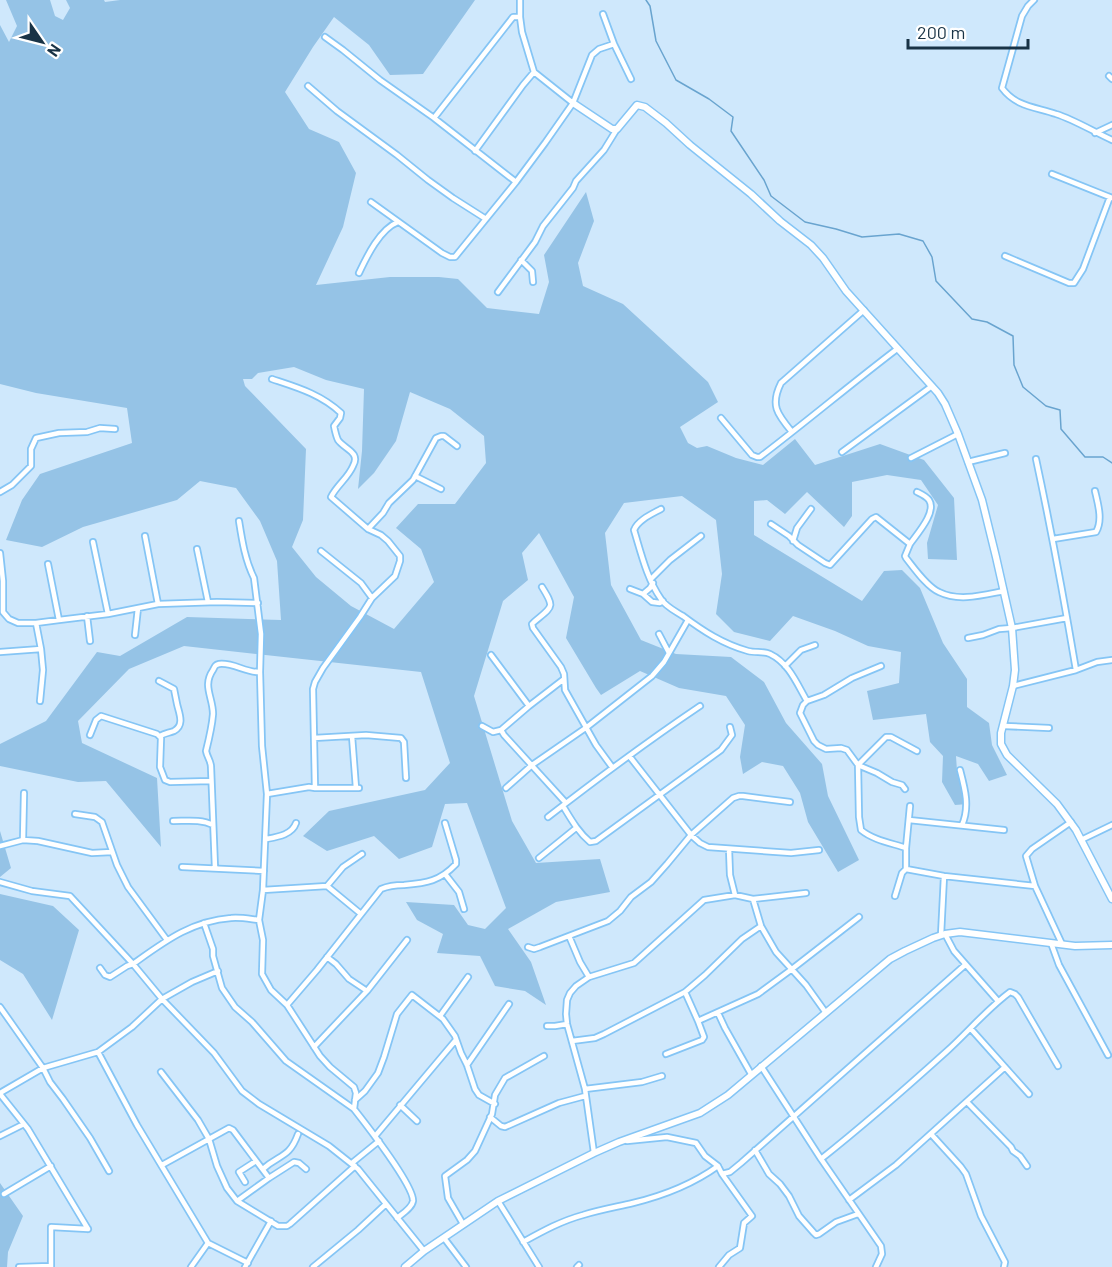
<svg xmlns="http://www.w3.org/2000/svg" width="1112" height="1267" font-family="Barlow,sans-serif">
	<rect width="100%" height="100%" fill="#cfe8fc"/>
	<path fill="#95c3e6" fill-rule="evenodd" d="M6,0H50L55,16L63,20L70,8L66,0H104L105,2L120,0H475L423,74L390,75L369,45L334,17L313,47L285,92L309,129L339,142L356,173L343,227L316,285L390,277H439L458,279L487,308L539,314L549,282L544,255L586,192L594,221L578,263L583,286L623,304L708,382L718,402L680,427L688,443L697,448L707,446L736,458L763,465L795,439L815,465L880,444L924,460L954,498L957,560L928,559L927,543L938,505L921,480L887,475L852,482V516L844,527L807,492L785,514L767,500L754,501V535L862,601L884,571L902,570L920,588L943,643L967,679V707L989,723L992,745L1007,775L989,781L978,764L956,756L957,771L968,804L955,805L942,782L943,756L930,742L926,714L873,720L867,691L899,683L901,652L868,646L835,631L793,616L770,641L734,632L716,614L722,574L716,520L682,496L624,503L605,533L611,585L641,640L676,654L731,657L764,682L786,723L822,764L828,796L859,860L838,872L808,822L800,793L783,766L762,762L743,774L740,757L745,725L726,696L679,688L640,671L601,695L596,688L566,638L574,597L539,533L522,553L528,580L503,601L474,696L512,821L536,863L600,859L610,892L556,902L508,929L531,962L546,1005L525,991L495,986L480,956L437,953L443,934L417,920L406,902L454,905L468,925L485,929L506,908L467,803L445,804L432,847L399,859L374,836L327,851L303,836L329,811L425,790L450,763L421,672L184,646L129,669L78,721L82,743L157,778L161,847L106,781L78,782L0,766V744L46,721L97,652L120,656L187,617L281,620L277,561L260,521L236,488L200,481L177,500L83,527L42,547L6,540L22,500L40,474L132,443L127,408L36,393L0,384V25L9,42L17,26ZM294,367L326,380L364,389L362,451L358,489L374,473L396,441L410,392L450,409L484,436L486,463L455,504H418L396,528L421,549L434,582L394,629L351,606L316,577L292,547L303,520L306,449L245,386L243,379H252L258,373Z
		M0,831L11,868L0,877Z
		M0,894L53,906L79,930L52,1020L23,974L0,960Z
		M0,1183L23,1216L8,1252L7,1267H0Z"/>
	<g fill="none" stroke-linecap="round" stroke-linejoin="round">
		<path stroke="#69a4cf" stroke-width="1.5" d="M646,0L650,6L656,41L676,80L709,99L733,117L731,131L764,180L771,196L805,222L836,229L862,237L899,234L923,241L932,257L936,281L972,319L987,322L1013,336L1014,365L1023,387L1046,406L1060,410L1061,429L1085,457H1103L1112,463"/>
		<g stroke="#85c5f5" stroke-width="8">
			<path id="minor" d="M520,0V17L522,32L534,72L573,103
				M1034,0L1028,6L1022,16L1002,88C1016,107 1036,107 1056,114C1075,120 1094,132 1112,140
				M603,14L614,44L631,79
				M325,37L343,50L380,80L434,118L516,182
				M1109,76L1112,79
				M308,86L337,111L397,155L428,180L453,198L486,219
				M434,118L513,17H520
				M1095,133L1112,125
				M475,151L523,85L534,72
				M1052,174L1112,198
				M371,202L442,253L450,257H455L516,182L545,143L573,103L592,55L599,49L614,44
				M1005,256L1069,283H1074L1083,269L1110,197
				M521,260L532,271L533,282
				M359,273C367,256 380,229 398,222
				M498,292L535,242L543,226L573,188L576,181L604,150L617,129
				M272,379C296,387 321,394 341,413L340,418L334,426C335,431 336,436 338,440C344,449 361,452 353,466C348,478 337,485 331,497L368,529L381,535L388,541L400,556V561L395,576L372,598L360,617L323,668L315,682L313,689L315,788
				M721,418L752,455L757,457H760C806,422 851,384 897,349
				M792,432C777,414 770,405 781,383L864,310
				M842,452L932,386
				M911,458L958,434
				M1036,459C1051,529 1064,599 1076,670
				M968,462L1005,453
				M415,476L441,489
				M0,492L12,485L31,466V449L36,438L59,433L87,432L100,428L115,429
				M661,509C652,514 638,520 634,530C641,553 647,579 661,599C666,607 675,611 683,616C703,631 723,644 748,651C755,653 764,651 770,654C789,663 797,684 807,701
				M239,521C242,540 245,560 254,578L261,634L260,672L262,746L267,794L263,890L259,920L263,940L262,974L271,990L287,1005L320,1056L330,1067L354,1087L356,1093L354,1109C365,1123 414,1186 413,1201C412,1208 402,1214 397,1218
				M771,524L789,536L798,545L825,563L830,565L872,519L876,517L910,544L905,556L906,558C914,568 927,587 939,592C959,602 983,595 1004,591
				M368,529L383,513L389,503L413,480L436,438L441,436H444L457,446
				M145,536L158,604
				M1053,539L1096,532C1103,520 1098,504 1095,491
				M793,541L797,528L811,509
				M93,542L108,614
				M910,544C917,534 937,512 929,500C926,496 921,494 917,492
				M197,549L208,602
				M321,551L361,583L372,598
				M0,553L3,581V612L9,619L18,623H36L59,620L108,614L158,604L217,602L258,603
				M48,564L59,620
				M651,579L670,560L701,536
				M542,587C555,608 553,606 534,622L532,624L533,628L561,667L564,674L565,690L596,745L612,767
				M630,589L643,594L650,588L653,583
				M643,594L652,602L660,603L663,601
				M87,616L90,641
				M36,623L41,649L43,670L40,701
				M659,634L669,653
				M135,635L138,608
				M968,638L983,635L999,629L1012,628L1067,618
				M0,652L41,649
				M491,655L529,706
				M785,666L801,650L815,645
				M881,666L852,678L824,695L807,701L803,705L800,713L814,741L818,745L826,749L841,748L847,750L858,765L877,773L892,782L902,785L905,789
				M564,679L529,706L501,730L504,735L566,803
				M159,681L174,689C175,694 176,699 177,704C179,713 185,725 174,731C169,733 165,733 160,736
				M1013,686L1076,670L1097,662L1112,660
				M482,726L493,732L501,730
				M1004,726L1049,728
				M90,735L96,720L101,716L157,734L161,738L160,767L165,780L170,782L211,781
				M352,736L356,788
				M314,738L366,735L401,738L404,742L406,778
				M630,757L691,835L700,843L708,847L791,853L819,850
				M960,770C965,789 970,807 962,825
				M506,788L532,765L587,727L652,676L664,662L688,620
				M267,794L309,787L315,788H359
				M563,806C571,819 578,832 590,842L596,841L721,750L732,735L730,727
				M75,814L95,817L102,822L117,865L128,887L167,940
				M548,817C597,779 648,741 700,706
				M909,820L1004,830
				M173,821C187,821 201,819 213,825
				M266,839C277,837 292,835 296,823
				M23,840L24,793
				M1081,840L1112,825
				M0,846L23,840L38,841L92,853L112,852
				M906,848C891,843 873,840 861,830L859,817L858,765L886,737H891L917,751
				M729,849L730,875L735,895
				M539,858L576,828
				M182,867L264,871
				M215,868L211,767C211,761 207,757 206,751C209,739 212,727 213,714C213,697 202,686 213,670C215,666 215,665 219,664C233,662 246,673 260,672
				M906,869L944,876L1035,886
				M445,874L459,892L464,909
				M0,882L32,891L70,896L133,964L162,999L214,1053L242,1091L259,1104L329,1146L358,1169L424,1251
				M327,886L343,867L362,854
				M263,890L327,886L361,914
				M895,896L902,873L906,869V848L910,806
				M753,899L761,926L776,952L806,985L826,1013
				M204,923L213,949V956L220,981L222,988L235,1007L252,1022L286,1061L354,1109
				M945,934L954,951L998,1001
				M941,935L944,876
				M569,936L580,962L589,977
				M1051,943L1059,965L1108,1055
				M1062,944L1035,886L1026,856L1032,849L1071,822
				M528,947L534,949L540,947L608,921L620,911L631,897L651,882L667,864L691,835L733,798L739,796H743L790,802
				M327,957L336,964L349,979L367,991
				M100,968L105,975L110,977L127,966L133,964C164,942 191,921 231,918C240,917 250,919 259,920
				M287,1005L317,970L381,889C388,886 396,885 404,885C427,883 440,881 456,864V860L445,823
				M0,1007L43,1068L50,1082L63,1099L90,1138L109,1171
				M718,1013L725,1028L751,1074
				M440,1016L468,977
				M698,1021L758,994L792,969L859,917
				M547,1026H555L567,1024
				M971,1029L1029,1094
				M572,1041L595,1038L604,1034L685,992L705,975L742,939L761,926
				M314,1047L367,991L407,940
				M98,1052L137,1125L208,1243L248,1263
				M666,1054L702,1040L704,1037L698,1021L685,992
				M467,1065L509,1004
				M761,1066L821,1159L881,1246L882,1254L876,1267
				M161,1072L198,1120L209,1139L217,1166L227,1188L237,1201L278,1226H287L290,1224L355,1166
				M585,1089L642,1082L662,1076
				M0,1093L43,1068L98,1052L132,1027L162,999L192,982L218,971
				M0,1094L28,1129L88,1229
				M355,1100L365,1091L378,1073L384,1057L397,1014L412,995L443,1019L455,1036L461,1053L467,1065L475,1089L479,1095L495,1104
				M967,1102L1011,1147L1013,1151L1020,1156L1027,1166
				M400,1105L417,1121
				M490,1117L501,1126L505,1127L559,1103L585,1096
				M931,1134L961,1167L966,1174L981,1216L1005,1262L1004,1267
				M376,1135L455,1041
				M0,1136L24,1124
				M627,1141L667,1137L696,1143L705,1156L718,1166L722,1174L752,1216L744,1223L740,1248L729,1255L719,1267
				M755,1150L769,1174L780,1184L789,1196L799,1216L814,1233L816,1235L819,1234L836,1222L858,1214
				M594,1153L585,1089L567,1024L566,1014L567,1000L570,993L576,986L589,977L634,963L704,900L735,895L753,899L806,893
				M821,1159C864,1125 906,1088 947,1051C968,1032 987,1009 1010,992L1015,994L1018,997L1058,1066
				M352,1163L379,1141
				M162,1165L229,1128L233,1130L269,1178
				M263,1169C279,1154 289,1159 298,1134
				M722,1174L730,1172L741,1163L965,965
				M245,1182L239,1172L256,1161
				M4,1194L51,1166
				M849,1200L896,1165L1005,1067
				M237,1201L269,1178L294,1162L299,1163L306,1169
				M498,1201L539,1267
				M463,1224L448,1198L445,1176L467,1160L475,1151L492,1114L495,1095L505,1078L544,1056
				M444,1238L466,1267
				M523,1242C543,1231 561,1221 583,1215C599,1210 616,1207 633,1203C662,1196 693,1184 718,1166
				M19,1267L50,1266
				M51,1267V1227L88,1229
				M191,1267L208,1243
				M245,1267L271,1221
				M313,1267L358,1230L386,1204
				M577,1267L579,1265"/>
		</g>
		<g stroke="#85c5f5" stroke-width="9">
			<path id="tertiary" d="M573,103L612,129H617L637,105L645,107L666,123L690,145L751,194L780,221L811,245L823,258L846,291L938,393L945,404L958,434L982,500L996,557L1012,628L1015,670L1013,686L1001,733V744L1007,755L1057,804L1076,830L1112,899
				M405,1267L424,1251L498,1201L594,1153L619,1142L700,1113L728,1095L890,959L905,951L933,938L945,934L960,932L1075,946L1112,945"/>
		</g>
		<use href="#minor" stroke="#fff" stroke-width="4.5"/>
		<use href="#tertiary" stroke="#fff" stroke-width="6"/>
	</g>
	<g transform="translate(42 42) rotate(125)" stroke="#ffffff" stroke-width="4.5" paint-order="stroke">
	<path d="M0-4.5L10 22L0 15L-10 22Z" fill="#193346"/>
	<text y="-9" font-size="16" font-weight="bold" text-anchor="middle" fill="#193346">N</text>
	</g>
	<path d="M908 39v9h120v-9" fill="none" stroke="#193346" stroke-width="3"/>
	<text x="917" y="39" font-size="18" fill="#193346" stroke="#ffffff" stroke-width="4.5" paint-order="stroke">200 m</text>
</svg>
